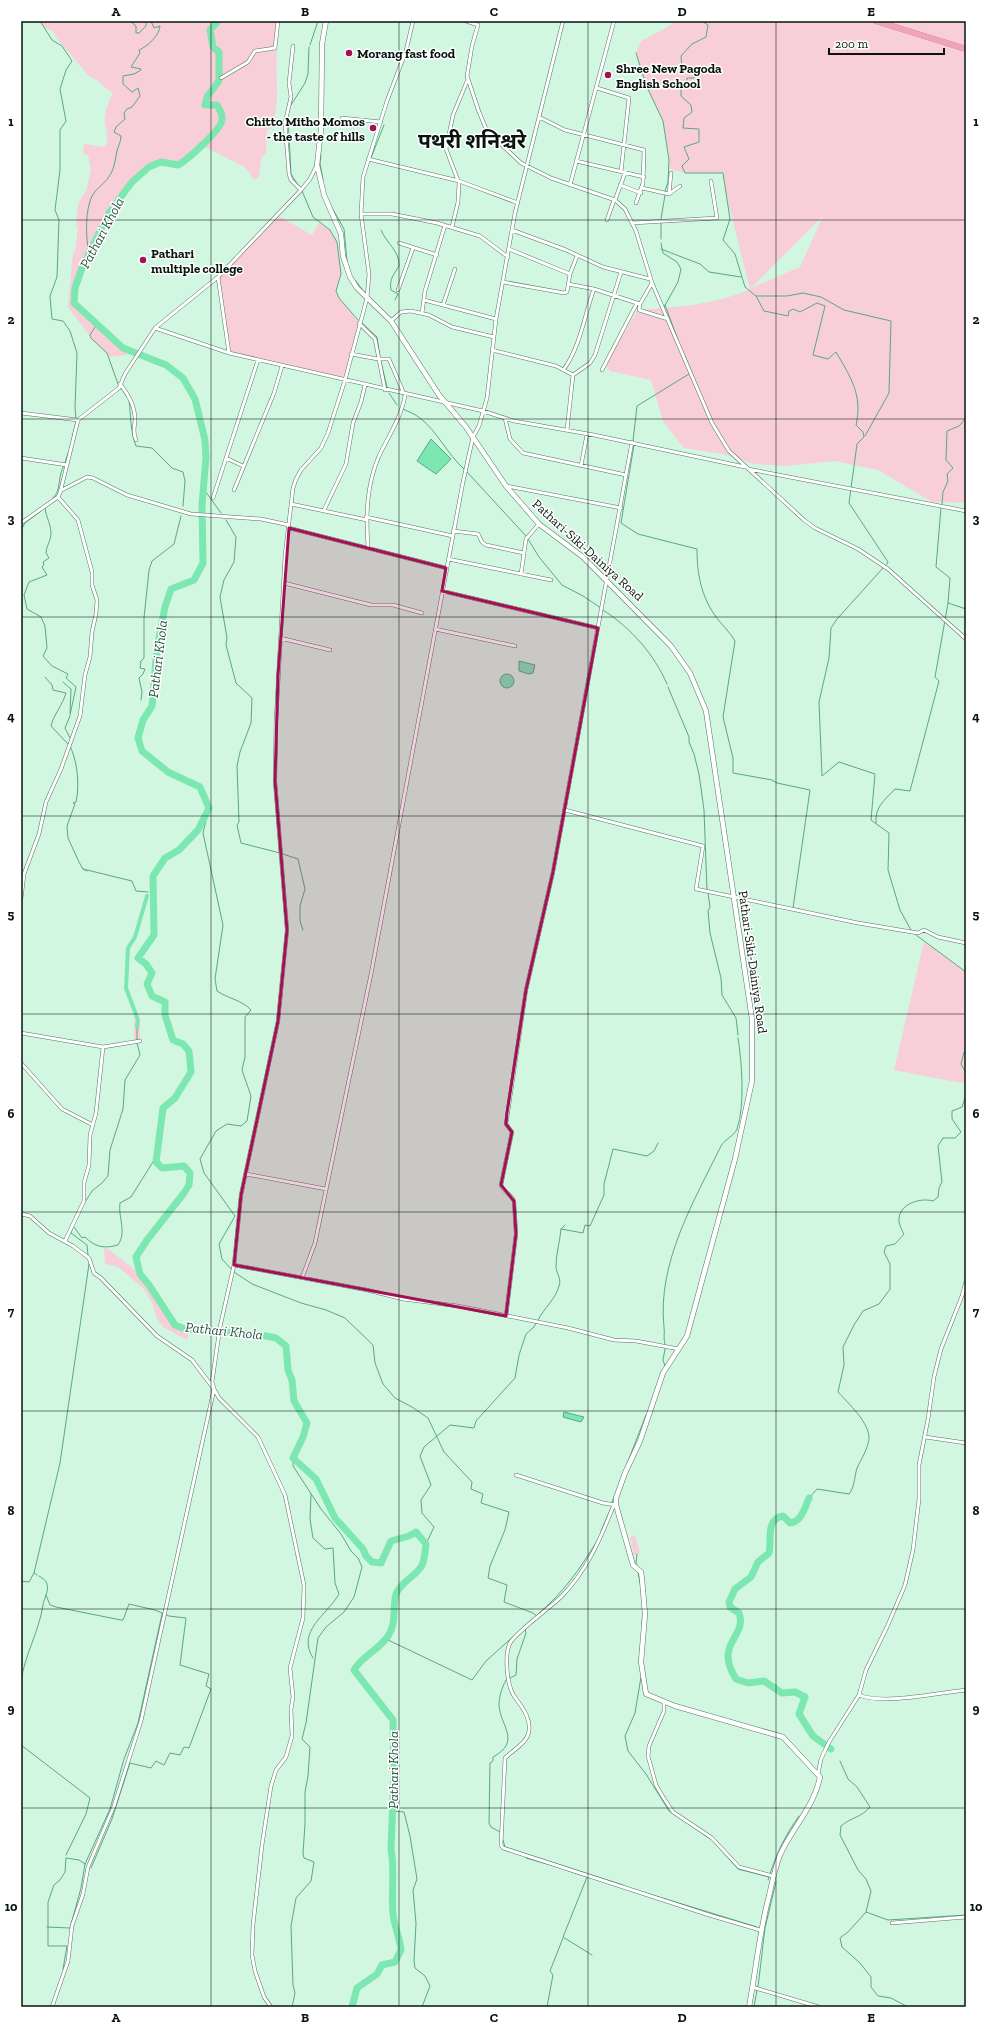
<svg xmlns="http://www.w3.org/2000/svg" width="987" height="2028" font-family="'Zilla Slab','Noto Sans Devanagari',serif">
	<rect width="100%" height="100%" fill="#d2f7e1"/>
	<path fill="#f8ced8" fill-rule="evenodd" d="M40,21H278L275,47L277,49C276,64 277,78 277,93C278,105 273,115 275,127L267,130L266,153L261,159L259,177L254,180L245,167L201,145L187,160L178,165L161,162L149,167L132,182L109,213L82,268L75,288L74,303L123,348L127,355L110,357L92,339L68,307L73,252H75L78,227L76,226L78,204L87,188L91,170L88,155L83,153L84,144L104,147C112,139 103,126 105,116C106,108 109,100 113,93C104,88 99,80 90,77L57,39L53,31L45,28Z
		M675,21H966V503L932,502L878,470L835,461L785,466L755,464L722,454L684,448L663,421L651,380L610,371L605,364L638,310C675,307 716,305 750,289L726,193L723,173H685L670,169L669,153L663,121L646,85L636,53L641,41L666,28ZM823,216L800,267L751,288Z
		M277,215L312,235L319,223L330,230L337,242L341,274L336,290L339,298L359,323L345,380L229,353L218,277Z
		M924,942L966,972V1084L894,1070Z
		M134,1018L140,1020V1041L134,1042Z
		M104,1248H107L140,1274L149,1285L175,1325L190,1329L187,1340L163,1327L156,1317L153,1305L144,1289L118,1267L105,1264Z
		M635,1535L640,1553L634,1555L630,1537Z"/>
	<path fill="#7de7b2" stroke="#5aa881" d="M431,439L451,459L436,474L417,461Z
		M519,661L535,665L533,673L529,674L519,671Z
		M500 681a7 7 0 1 1 14 0a7 7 0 1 1-14 0Z
		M564,1412L584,1417L581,1422L563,1417Z"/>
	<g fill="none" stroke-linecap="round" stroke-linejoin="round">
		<path stroke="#5aa881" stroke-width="1" d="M40,21L52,40L62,46L72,61L66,70L60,89L66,121L60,130V170L55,210L59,220L57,277L50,296L52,319L63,321L70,331L77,353L75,408L76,418
			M130,21L136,26V33H139L146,26V21
			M702,21L708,25L706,37L692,44L681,56L682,70L694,72V78H687V84L681,85V96L691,105L692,112L684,118L683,128L699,129V142L684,147L689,159L682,166L685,173H723L730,219L723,240L735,254L745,287L756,296H787L803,293L821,297L844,310L891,321L889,393L865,436
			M216,23L223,21
			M310,45L318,21
			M636,53L646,85L663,121L669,160L668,182L665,191
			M291,105L305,83L308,74L309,47
			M289,111L288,117L291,174L298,185
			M321,155L320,163L323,180
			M371,158L384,125
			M302,191L313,217L330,230L337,242L341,274L336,291L339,298L358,320
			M330,204L344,229L347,261
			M661,219L665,195
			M381,230C386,243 400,251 399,266C394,274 389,279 391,290L398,294L395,300
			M661,239V223
			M661,243L663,253L677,262L681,269L678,282L664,307
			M661,249L700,264L709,272L741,277
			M91,252L88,249C86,234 85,211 92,196C96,188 106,183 110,175C115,167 115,159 117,151C118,146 121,142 121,136L114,132L116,127L125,119L124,113L127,109L132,107L140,96L138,88L132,92L123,84V76L134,74L141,70V69L131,67L140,53L139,50C148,46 159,36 160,26L154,28L151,21
			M355,280L362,289
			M756,296L764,311L788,316L789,311L793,309L800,312L817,303L825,306L813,355L828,359L836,352C850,376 863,395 856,425L863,432L864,437L857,444L849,503L888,562L886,565
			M665,305L678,340
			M362,323L377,337L380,357
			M97,324L90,335L91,338L107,353L118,384
			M685,356L692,373
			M381,362L387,387
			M121,388L127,397
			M389,393L397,405
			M129,400C131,416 130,431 136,446L152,448L172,468L183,472L185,481L183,506
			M403,409C409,412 415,414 420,418C438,432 447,454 464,469
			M72,439L76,422
			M633,441L637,406L689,374
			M634,445L621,523L638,534L697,549C697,574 701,596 716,617C722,625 730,632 735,641L723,717L733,758V773L772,780L777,783L810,790L793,908L800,909
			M65,463L68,453
			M467,472L526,536
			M203,488L221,513
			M53,498C62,490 57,476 64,466
			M942,504L943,492L948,481L947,474L953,468L946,460L947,431L959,426L966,418
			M45,508C46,517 51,524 51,534C51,541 46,546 46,553L49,558L43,562L44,565L42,567L47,575L29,582L24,595L27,609L41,617L45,626L47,648L43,656L52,666L68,674L66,678L76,687L70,715
			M941,508L936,567L950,578L948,603L966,609
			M226,520L236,537L234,562L224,580L220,597L227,638L226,645L236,683L252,698L251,723L240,752L237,766L239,822L237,825L241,843L280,853
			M21,530L25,523L41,511
			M528,539L539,557L562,585L583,596L601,608
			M883,568L837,619L831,628L829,658L819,702L822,776L839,762L875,774L871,820L889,833L888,870L900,910L911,930
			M603,610C631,628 654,654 667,684
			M45,677L52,685L53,690L66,693C63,704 53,716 51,726L68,744
			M63,682L71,689L70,713
			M668,687L689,737V742L694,754L699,774L704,810L707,890
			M141,700L142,692L139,678L143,674L145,669L140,668L141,661L144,658V618L149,570L152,561L174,544L181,516
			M70,716L65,728L70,738
			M70,746C77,760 80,784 76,802L73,803L75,804L67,826L68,838L79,862L83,869L87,871
			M209,808L203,833L223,925L215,979L217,991C229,999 242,1000 251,1010L245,1017V1057L242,1070L251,1096L247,1121L241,1126L227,1124L216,1131L200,1159L204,1173L235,1216L219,1244L222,1259L232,1270
			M876,823C875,806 884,801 895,789L910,791L939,681L935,677L948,603
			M283,854L298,859L305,889L300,906V921L303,930
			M83,869L132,881L136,891L148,892
			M708,893L710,907L708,911L710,933L721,978L722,995L736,1018L738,1035
			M916,935L966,972
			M966,985V987
			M966,1050L964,1052L961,1064L966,1073
			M85,1202L92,1191L102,1183L108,1176L110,1150L123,1109L125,1080L140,1055L137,1043V1027
			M73,1227L71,1233L87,1245L88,1255
			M74,1227L82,1238L85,1237C95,1247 104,1249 118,1245C127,1232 118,1218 120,1203L131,1197L156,1157
			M561,1229L583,1233L585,1225L590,1226L604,1195V1184L613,1149L647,1156L654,1151L658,1143
			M234,1272L252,1284L301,1303L326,1310L345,1318L373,1345L375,1363L383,1384L395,1398L412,1407L428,1418L444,1452L472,1482L471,1489L483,1494L481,1503L509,1512L505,1530L490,1566L488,1578L507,1585L504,1602L533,1613L537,1616
			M538,1320C544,1308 555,1300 559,1286C562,1279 556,1273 556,1266C556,1254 560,1241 561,1229L565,1225
			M665,1344C663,1338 665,1333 664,1327C657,1263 694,1201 721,1146C725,1139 734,1136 737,1129C745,1106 742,1063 738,1038
			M665,1366L663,1360L665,1349
			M618,1487L646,1415
			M311,1494L310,1519L313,1538L325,1549L333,1548L335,1583L339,1594C327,1615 296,1631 313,1658
			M810,1497L817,1489L849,1494C855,1486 854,1478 857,1468C861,1460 868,1448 869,1439C870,1423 848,1403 838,1392L844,1365L843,1347L854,1325L863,1311L879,1304L890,1289V1264L884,1252L886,1246L895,1244L904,1234C902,1231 900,1226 899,1222C897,1205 919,1197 933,1201L938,1197L939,1188L942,1182L938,1146L943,1138H955L961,1132L952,1119V1111L962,1107L966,1095
			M612,1502L614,1497
			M601,1531L611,1508
			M426,1544L434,1527L422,1513L421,1500L431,1485L420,1456L424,1447L450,1425L474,1428L476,1421L515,1378L519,1355L526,1334L534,1327L536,1323
			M637,1565L636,1563L637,1554
			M638,1572L640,1583
			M37,1575L34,1573L60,1463L89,1264
			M21,1581L29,1582L34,1573
			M46,1595L50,1605L56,1607L121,1620H123L129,1604L155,1610L169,1616L186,1618L180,1665L209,1674L206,1686L211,1689L189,1748L184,1747L180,1755L170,1753L164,1765L156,1761L151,1768L130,1763L112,1819L91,1868
			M538,1614C563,1593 580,1569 597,1541
			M642,1623L643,1612
			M526,1625L531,1620
			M386,1639L472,1680L486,1661L515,1635
			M639,1660L641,1642
			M641,1677L635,1713L625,1736L628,1751L646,1774L669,1811L686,1822
			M21,1682C24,1656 39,1632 43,1605C44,1598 49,1592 47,1584C46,1580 42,1578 39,1576
			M21,1745L90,1798L86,1814L66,1855
			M840,1761L848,1779L857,1787L870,1807C862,1817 850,1818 841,1826L840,1835L858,1870L866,1879L871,1891L866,1912L848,1932L840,1938L842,1947L860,1963L871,1977V1987L878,1996L891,1998L908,2007
			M393,1811L404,1812L410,1836L417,1879L413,1890L416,1923L414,1961L415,1968L425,1976L430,1986L422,2007
			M693,1827L709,1838
			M500,1832L491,1827L489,1823L490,1763L493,1761V1757C522,1741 500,1726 499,1705C499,1697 502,1687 506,1680L516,1675L517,1659L526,1633L525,1628
			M503,1840L505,1847L623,1885
			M713,1841L738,1869L769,1877L768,1880
			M526,1856V1858L561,1868
			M566,1870L587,1877L563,1937L592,1955
			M770,1874C777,1852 786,1834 799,1816
			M633,1889L757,1927
			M866,1912L888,1920L966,1915
			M47,1927L70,1928L81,1888L85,1864L110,1809L124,1759L138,1723L162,1614
			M63,1969L67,1946H48V1902L54,1885L60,1880L65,1872L66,1858L79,1860L85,1864
			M758,1987L765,1928L776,1882
			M292,2007L295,1993L293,1985L291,1926L296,1898L311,1881L314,1862L304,1858L303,1854L305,1824V1792L308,1776L310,1747L302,1739L306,1723L318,1638L326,1627L344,1612L354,1597L362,1567L358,1558L351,1551L341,1534L321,1509L293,1466V1459
			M547,2007L553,1975L550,1971L563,1938
			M754,2007L757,1990"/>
		<path stroke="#7de7b2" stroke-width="4" d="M137,1027L138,1020L126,988L128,948L135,937L147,896"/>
		<path stroke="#7de7b2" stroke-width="7" d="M218,21L210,30L213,47L219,52V81L207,97L205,105H217C220,110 223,115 222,120C221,130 187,160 178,165L161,162L149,167L132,182L109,213L82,268L75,288L74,303L123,348L166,365L183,378L195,399L205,440L206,458L202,505L203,563L194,580L171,589L165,607L157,648L152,706L143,720L138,738L142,751L168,772L200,787L209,808L198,830L179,850L165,858L153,876L154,935L138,958L146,964L152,973L147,984L152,996L165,1002V1015L173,1040L183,1044L189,1051L191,1072L175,1098L163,1108L156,1162L162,1168L184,1166L190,1173L189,1185L184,1193L147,1240L136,1257L140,1274L149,1285L175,1325L185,1329L261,1335L276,1338L286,1346L288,1370L292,1380L294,1401L307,1423L303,1437L293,1458L316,1479L335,1518L363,1549L366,1556L372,1562L381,1563L391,1541L409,1536L416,1532L426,1544C425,1550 425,1559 422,1565C418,1575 401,1581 396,1594C392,1609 397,1623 388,1636C379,1650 362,1656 354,1670L393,1720L394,1775L391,1849C395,1871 391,1892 393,1914C394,1926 400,1938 401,1950L395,1962L382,1965L377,1974L357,1988L352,2007
			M809,1498C805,1508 801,1522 790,1523L783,1516C765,1519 772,1541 769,1553L758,1562L751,1577L735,1589L729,1602L730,1607L739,1613C748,1637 713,1643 736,1679L748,1683L764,1681L782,1693L795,1692L805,1697L799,1714L813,1736L831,1749"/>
		<g stroke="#547563" stroke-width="4">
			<path id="street" d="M466,21L478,25L472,46L467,76L479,112L487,131L521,163L551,178L615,200L625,209L636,231L652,283L712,423L729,451L804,520L815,528L858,549L888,569L966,639
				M293,46L289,83L291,97L285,123L289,174L291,180L301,190
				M221,78L248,62L255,51L275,48L278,21
				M597,88L629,98L621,172
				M539,117L565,130L644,150L643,183L636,203
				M342,118L381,122
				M368,159L459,181L518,203
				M576,161L644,177
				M570,185L614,21
				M620,185L641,193
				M642,188L669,194L680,186
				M669,194L671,173
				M615,200L625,173
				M361,214H392L437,223L480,236L508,257
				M607,220L614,200
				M632,223L717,218L711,181
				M452,227L458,202L459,183L446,149L453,115L468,79
				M512,230L566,250L603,267L650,279
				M399,243L437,255
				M570,274L577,256
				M218,277L229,353
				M503,282L564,293L567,292L570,274L509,249
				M652,283L640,304L639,310L668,319
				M568,284L594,289L640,304
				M398,290L413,248
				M424,300L496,319
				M443,305L455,269
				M422,313L425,291L445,225
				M391,321L401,312L411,311L429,315L452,327L494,337
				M359,323L375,339L385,390
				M155,328L229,353L483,411L514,421L594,435L745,467
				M492,350L556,366L573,375L590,363L595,355L621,272
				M351,354L378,359H389L405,396C401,418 388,437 379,456C366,486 366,516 368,547
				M564,369C581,345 584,316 594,289
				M602,370L637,303
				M120,384C128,394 135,405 135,419C135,427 132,432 136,440
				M21,413L78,420
				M505,418L510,439L523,453L626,475
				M567,430L573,375
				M21,458L67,465
				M226,458L243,466
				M581,466L587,434
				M748,469L966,511
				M507,486L621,508
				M234,490L274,393L282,366
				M60,491L87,477L93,478L127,495L191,514L261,519L289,525
				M213,498L258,360
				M291,504L367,520
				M324,510L346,464L353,423L361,402L365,385
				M366,517L453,536
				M21,523L58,497L60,493L78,420L119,388L125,374L155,328L218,277L301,190L310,179L317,165
				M289,528L446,568
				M453,531L478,534L482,542L486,545L524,553
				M448,559L551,580
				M521,574L526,539L539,524
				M284,583L371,605H393L422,613
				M442,591L598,628
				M435,629L515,646
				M280,638L330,650
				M565,810L703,846L696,889L858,923L918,933L924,930L938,937L966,943
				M21,899L24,874L39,834L46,802L61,769L80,716L85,675L90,657L92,632L96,614L97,600L92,585V572L78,520L58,497
				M21,1033L103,1047L96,1113L90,1135L89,1165L84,1183V1201L65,1241
				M103,1047L140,1041
				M21,1063L62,1109L93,1125
				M246,1174L326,1189
				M21,1214L30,1216L49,1233L73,1246L89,1258L94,1273L101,1278L157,1336L192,1360L214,1389L141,1721L114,1806L88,1867L83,1894L72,1926L68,1961L52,2007
				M234,1265L367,1290L403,1299L458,1306L568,1328L614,1340L636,1341L679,1349
				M302,1278L315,1243L371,974L463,482L473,437L479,426L487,398L496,319L515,213L563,21
				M506,1316L516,1234L514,1201C511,1194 503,1192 501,1185L512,1132L506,1124L526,990L553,872L632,442
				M925,1437L966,1443
				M516,1475L603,1503L616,1505L613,1507C600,1540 587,1570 562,1596C551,1607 516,1632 510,1643C504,1655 507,1685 514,1696C522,1707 533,1720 528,1735C525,1744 512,1751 505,1758L501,1845L503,1848L709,1915L760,1930
				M859,1695C882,1705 939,1693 966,1690
				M664,1702V1711L649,1746L648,1756L656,1785L663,1797L673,1812L712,1838L739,1867L773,1876
				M818,1774L821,1759L829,1742L859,1695L866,1670L887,1627L905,1585L913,1550L919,1499V1465L928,1419L934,1377L941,1349L962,1296L966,1281
				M892,1923L966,1917
				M752,1987L819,2007
				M271,2007L264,1997L255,1971L252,1955L253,1925L262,1845L271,1786L276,1770L286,1757L292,1736L291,1709L293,1697L290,1668L303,1618L304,1585L285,1495L258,1437L219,1398L214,1389L212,1382L220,1327L234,1265L241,1195L278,1021L287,930L275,781L276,721L285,556L293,488L296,479L301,470L321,448L328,433L345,380L367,298L369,274L361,214L363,177L387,101L406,51L413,21"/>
		</g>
		<g stroke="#547563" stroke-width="5.5">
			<path id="secondary" d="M326,21L322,44L321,130L317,165L324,195L341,234L343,256L350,277L357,288L391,321L439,395L466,427L506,486L539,524L583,557L671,646L690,673L706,711L752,1019V1081L735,1159L687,1336L663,1373L640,1441L625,1473L616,1498V1505L633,1565L641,1572L642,1579L645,1614L641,1662L646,1694L675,1706L783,1737L820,1777C814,1807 792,1828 780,1855C775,1868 772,1882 769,1896C759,1933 756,1970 749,2007"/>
		</g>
		<g stroke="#9f717d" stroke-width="6">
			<path id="highway" d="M876,21L966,49"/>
		</g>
		<use href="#street" stroke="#fff" stroke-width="3"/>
		<use href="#secondary" stroke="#fff" stroke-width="4.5"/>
		<use href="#highway" stroke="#f1a3b9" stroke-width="5.5"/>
	</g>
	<path fill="#a31154" fill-opacity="0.2" stroke="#a31154" stroke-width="3" stroke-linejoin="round" d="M289,528L446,568L442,591L598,628L553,872L526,990L507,1113L506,1124L512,1132L501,1185L514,1201L516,1234L506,1316L234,1265L241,1195L278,1021L287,930L275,781L278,675Z"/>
	<path fill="none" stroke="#08150e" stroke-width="1" stroke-opacity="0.55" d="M211,21V2007M399,21V2007M588,21V2007M776,21V2007M21,220H966M21,419H966M21,617H966M21,816H966M21,1014H966M21,1212H966M21,1411H966M21,1609H966M21,1808H966"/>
	<g fill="#a31154" stroke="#fff" stroke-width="1.5">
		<circle cx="349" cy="53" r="4"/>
		<circle cx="608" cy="75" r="4"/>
		<circle cx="373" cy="128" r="4"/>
		<circle cx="143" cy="260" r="4"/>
	</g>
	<g text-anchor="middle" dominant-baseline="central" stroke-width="3" stroke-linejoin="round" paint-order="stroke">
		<g font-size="13" font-weight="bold" fill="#08150e" stroke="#fff" text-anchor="start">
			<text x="357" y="53">Morang fast food</text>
			<text x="616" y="68">Shree New Pagoda<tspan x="616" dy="15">English School</tspan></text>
			<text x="365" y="121" text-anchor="end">Chitto Mitho Momos<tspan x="365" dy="15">- the taste of hills</tspan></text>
			<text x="151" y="253">Pathari<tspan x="151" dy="15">multiple college</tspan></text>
		</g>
		<g font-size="13" fill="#08150e" stroke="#fff">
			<text transform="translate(588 550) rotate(42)">Pathari-Siki-Dainiya Road</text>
			<text transform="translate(753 962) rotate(82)">Pathari-Siki-Dainiya Road</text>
		</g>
		<g font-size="14" font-style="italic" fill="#26523c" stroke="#fff">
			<text transform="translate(102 233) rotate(-62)">Pathari Khola</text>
			<text transform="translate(158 659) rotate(-83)">Pathari Khola</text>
			<text transform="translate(224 1331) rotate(6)">Pathari Khola</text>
			<text transform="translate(393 1770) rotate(-90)">Pathari Khola</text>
		</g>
		<g font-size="21" font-weight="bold" fill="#08150e" stroke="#fff">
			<text x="472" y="140">पथरी शनिश्चरे</text>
		</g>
	</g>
	<rect width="987" height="2028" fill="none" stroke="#ffffff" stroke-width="44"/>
	<path d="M829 48v6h115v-6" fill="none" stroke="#08150e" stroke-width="2"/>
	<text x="835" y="48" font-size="12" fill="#08150e" stroke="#ffffff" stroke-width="3" paint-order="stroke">200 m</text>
	<rect x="22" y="22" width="943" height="1984" fill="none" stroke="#08150e" stroke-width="1.5"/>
	<g font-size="13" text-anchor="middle" font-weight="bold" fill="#08150e">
		<text x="116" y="16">A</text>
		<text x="305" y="16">B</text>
		<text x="494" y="16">C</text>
		<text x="682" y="16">D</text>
		<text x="871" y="16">E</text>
		<text x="11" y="126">1</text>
		<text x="976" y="126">1</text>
		<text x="11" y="324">2</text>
		<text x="976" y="324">2</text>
		<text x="11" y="523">3</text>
		<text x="976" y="523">3</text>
		<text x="11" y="721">4</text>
		<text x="976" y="721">4</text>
		<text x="11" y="919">5</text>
		<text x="976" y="919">5</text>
		<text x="11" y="1118">6</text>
		<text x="976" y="1118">6</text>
		<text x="11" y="1316">7</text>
		<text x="976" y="1316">7</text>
		<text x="11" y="1515">8</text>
		<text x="976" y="1515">8</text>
		<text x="11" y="1713">9</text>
		<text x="976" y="1713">9</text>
		<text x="11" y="1911">10</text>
		<text x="976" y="1911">10</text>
		<text x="116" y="2022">A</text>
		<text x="305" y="2022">B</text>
		<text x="494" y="2022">C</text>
		<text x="682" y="2022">D</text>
		<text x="871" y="2022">E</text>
	</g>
</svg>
